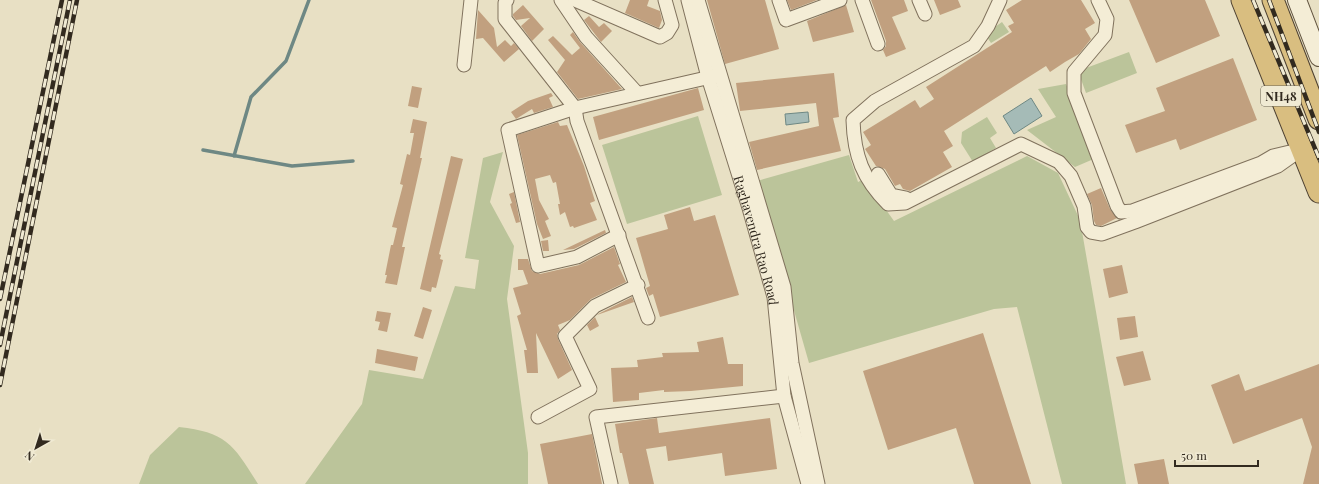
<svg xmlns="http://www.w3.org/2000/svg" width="1319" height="484" font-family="'Playfair Display',serif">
	<rect width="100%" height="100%" fill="#e8e0c4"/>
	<path fill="#bbc49a" d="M1002,22L1009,32L991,43L985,34Z
		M1129,52L1137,73L1086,93L1078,71Z
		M1066,84L1096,158L1075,167L1027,130L1056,117L1038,89Z
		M698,116L722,195L627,224L602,145Z
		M987,117L997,133L990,138L996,148L973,162L961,143L962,132Z
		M503,152L490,202L514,246L507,299L528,453V484H305L362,404L369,370L423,379L455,286L475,289L479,260L465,258L483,158Z
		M849,155L858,182L864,179L894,221L1027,156L1058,173L1080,220L1126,484H1062L1017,307L994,309L809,363L757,181Z
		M179,427C226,432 234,445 258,484H139L150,455Z"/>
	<path fill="#a5bbb7" stroke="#6e8884" d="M1031,98L1042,116L1014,134L1003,116Z
		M808,112L809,122L786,125L785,114Z"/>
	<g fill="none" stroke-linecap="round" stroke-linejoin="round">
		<path stroke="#6e8884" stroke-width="3.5" d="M203,150L292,166L353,161
			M234,156L251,97L286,61L309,0"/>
	</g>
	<path fill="#c1a07f" d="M630,0H649L647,6L660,11L662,20L659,28L625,13Z
		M707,0H765L779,49L725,64Z
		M787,0H817L791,10Z
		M871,0H904L908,11L892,17L906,49L886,57L883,50L886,46V41Z
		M934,0H958L961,7L940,15Z
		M1022,0H1081L1095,23L1085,29L1091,39L1079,54L1065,62L1050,72L1046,66L944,131L953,146L943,152L952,167L910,191L903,189L900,184L895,186L885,169L876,166L865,149L871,145L863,132L915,100L920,108L934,99L926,87L1012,32L1008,26L1014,23L1006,10Z
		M1129,0H1205L1220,36L1156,63Z
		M523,5L544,29L532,41L521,26L530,18L516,20L513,16V14Z
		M846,5L854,32L813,42L807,21Z
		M478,10L494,28L497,47L505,40L511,46L514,43L519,49L504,62L483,38L476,39Z
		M589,16L599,27L604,23L612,31L601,42L584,20Z
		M573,32L580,42L622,89L578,99L557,72L565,60L548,40L553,36L572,55L580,48L570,35Z
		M1233,58L1257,120L1180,150L1176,139L1136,153L1125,125L1165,111L1156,88Z
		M834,73L839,117L833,118L841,151L757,170L749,142L819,126L816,103L740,111L736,83Z
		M412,86L422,88L418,108L408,106Z
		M698,88L704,110L599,140L593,117Z
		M551,93L553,96L549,98L553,107L534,113L532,109L516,119L511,112L528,101Z
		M413,119L427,122L420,158H422L402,247H405L397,285L385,283L387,275H385L391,245H393L397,228L392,227L403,185L400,184L407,154L410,155L414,133H410Z
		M558,122L560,126L567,125L584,166L595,201L590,203L597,220L574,228L573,226L570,227L565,212L560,215L558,204H560L556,182L553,183L550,175L535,179L539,200L549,219L545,221L551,236L543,239L537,224L517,135Z
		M451,156L463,159L439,254L441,255L440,259L443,260L436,288L432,287L431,292L420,289Z
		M1101,188L1110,209L1117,218L1101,226L1096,225L1094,221L1092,205L1087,194Z
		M514,192L520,222L516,223L510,204L512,203L509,194Z
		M690,207L694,221L715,215L739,295L660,317L653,294L649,296L646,288L650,286L636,238L668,229L664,215Z
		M605,230L606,233L574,249L563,250Z
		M548,240L549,251H543L541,241Z
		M614,247L620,264L618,265L626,282L591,299L570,320L558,325L560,330L557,334L558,339L572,370L558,379L536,333L538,373H527L524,350H527L517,316L521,314L513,288L528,284L523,270H518V259H528L532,271L540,274L579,265Z
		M1122,265L1128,293L1109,298L1103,269Z
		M632,297L634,302L597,315L600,313Z
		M423,307L432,310L423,339L414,336Z
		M377,311L391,313L387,332L378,330L380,322L375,321Z
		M1135,316L1138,337L1120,340L1117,318Z
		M595,317L599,326L590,331L587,325Z
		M983,333L1008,412L1031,484H974L956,428L888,450L863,371Z
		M723,337L728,364H743V386L691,391L664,392V390L639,393V400L613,402L611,368L638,367L637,360L663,357L662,353L699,352L697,342Z
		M377,349L418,357L415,371L375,363Z
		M1143,351L1151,380L1124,386L1116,357Z
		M1319,364V484H1303L1312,447L1302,418L1233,444L1211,385L1239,374L1245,391Z
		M657,418L659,433L770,418L777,469L725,476L722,453L668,461L666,446L646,449L654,484H629L622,453H620L615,424Z
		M592,434L602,484H548L540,444Z
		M1164,459L1169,484H1138L1134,464Z"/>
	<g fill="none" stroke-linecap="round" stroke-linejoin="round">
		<g stroke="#80725d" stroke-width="15">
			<g id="minor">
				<path d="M507,0L505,3V19L575,108L577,121L648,318"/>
				<path d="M561,0L586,37L637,93"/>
				<path d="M575,0L660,37L667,33L672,25L665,0"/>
				<path id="s1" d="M688,0L708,77L749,208L774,297L784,396L808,484"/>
				<path d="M698,0L784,287L792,363L818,484"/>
				<path d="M779,0L786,20L840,0"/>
				<path d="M862,0L878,44"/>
				<path d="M919,0L925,14"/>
				<path d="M1000,0L988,26L974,46L875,101L853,120C854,156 863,179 888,204L905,203L1021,144L1059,162L1071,176L1084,206L1087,227L1091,232L1102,234L1135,222L1278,166L1302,149"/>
				<path d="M1098,0L1107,19L1105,35L1074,72V93L1117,206L1121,212L1132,211L1261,163L1273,156L1294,151"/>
				<path d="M464,65L471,0"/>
				<path d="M878,174L891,195L906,198"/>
				<path d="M619,235L577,257L538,266L508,130L575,108L715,76"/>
				<path d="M538,417L590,389L565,336L595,306L638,285"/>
				<path d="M611,484L596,417L784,396"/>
			</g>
		</g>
		<g stroke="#625440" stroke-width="20">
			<path id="secondary" d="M1297,0L1319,57"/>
		</g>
		<g stroke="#4e4131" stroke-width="23">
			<path id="trunk" d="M1242,0L1319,192
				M1273,0L1319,119"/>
		</g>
		<use href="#minor" stroke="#f4edd6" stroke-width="13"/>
		<use href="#secondary" stroke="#f4edd6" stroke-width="18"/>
		<use href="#trunk" stroke="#d9be80" stroke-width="21"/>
		<g stroke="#322a1f" stroke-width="4.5">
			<path id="rail" d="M1253,0L1319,158
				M1269,0L1319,132
				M0,299L62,0
				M0,345L70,0
				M0,385L77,0"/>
		</g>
		<use href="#rail" stroke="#f0ead3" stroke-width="3" stroke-dasharray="9" stroke-linecap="butt"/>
	</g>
	<g text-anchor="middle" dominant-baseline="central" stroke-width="3.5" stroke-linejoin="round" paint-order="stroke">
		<rect fill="#f0ead3" stroke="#6b6455" stroke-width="1" x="1261" y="86" width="40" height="20" rx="3"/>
		<g font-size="12" font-weight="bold" fill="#322a1f">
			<text x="1281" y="96">NH48</text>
		</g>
		<g font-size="13" fill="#322a1f" stroke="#f0ead3">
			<text stroke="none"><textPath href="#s1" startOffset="250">Raghavendra Rao Road</textPath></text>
		</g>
	</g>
	<g transform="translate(36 448) rotate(219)" stroke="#f0ead3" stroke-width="3" paint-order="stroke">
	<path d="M0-3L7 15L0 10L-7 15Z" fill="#322a1f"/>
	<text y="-6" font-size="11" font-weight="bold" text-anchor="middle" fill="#322a1f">N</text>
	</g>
	<path d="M1175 460v6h83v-6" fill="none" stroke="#322a1f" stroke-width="2"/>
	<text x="1181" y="460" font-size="12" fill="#322a1f" stroke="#f0ead3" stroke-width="3" paint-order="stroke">50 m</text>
</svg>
